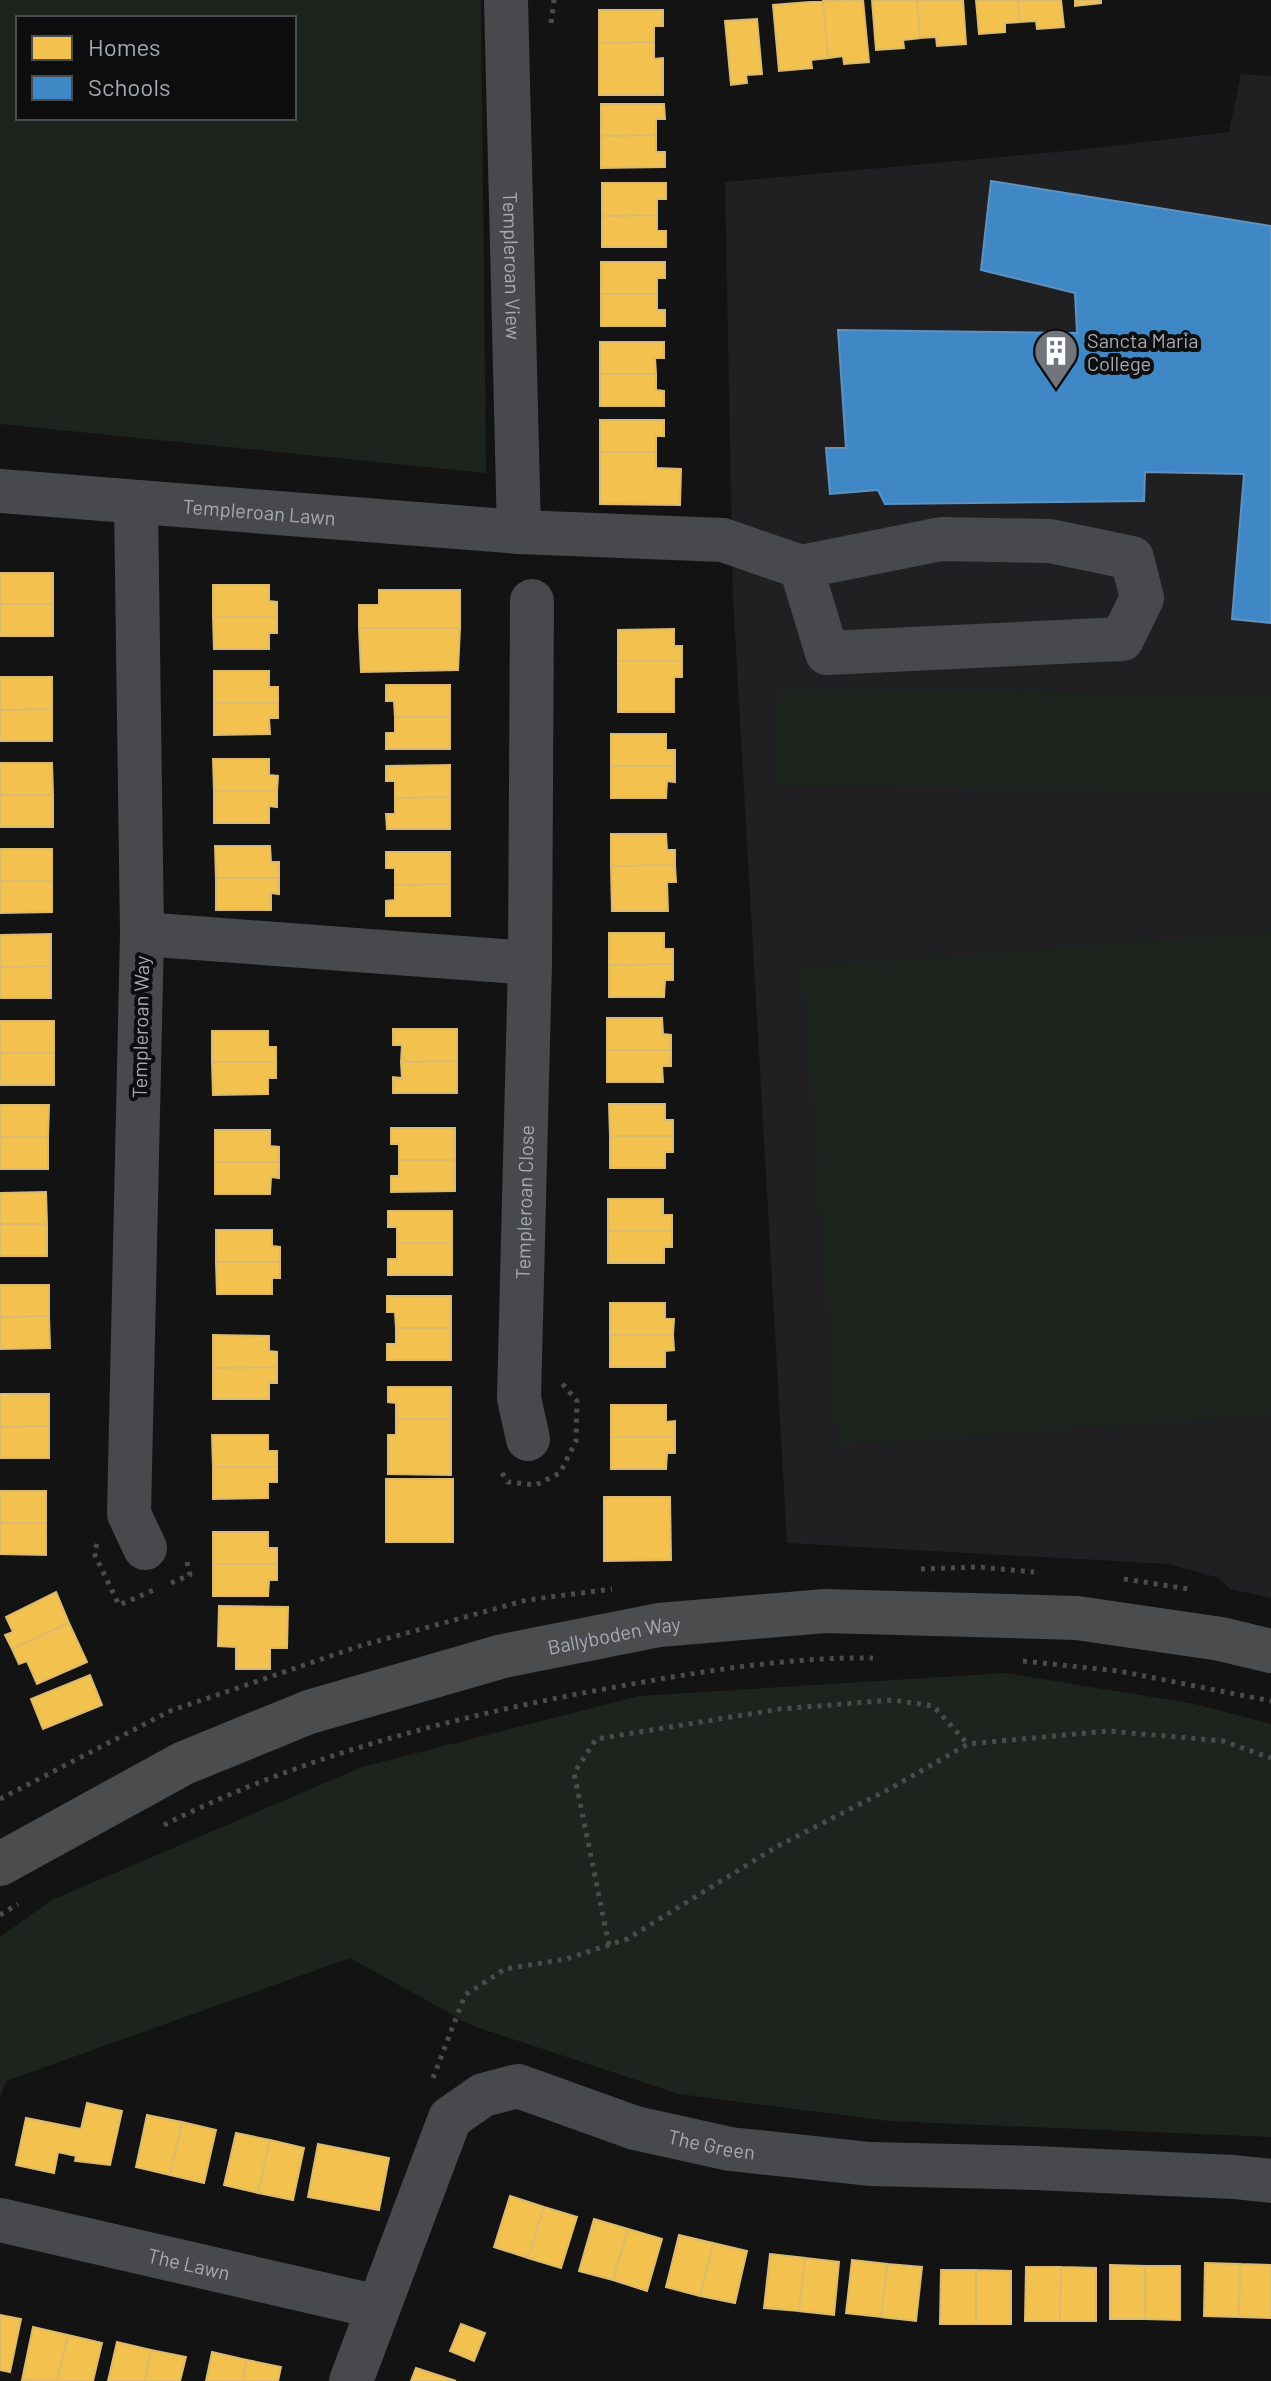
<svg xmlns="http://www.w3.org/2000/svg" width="1271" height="2381" font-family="Barlow,sans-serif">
	<rect width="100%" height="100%" fill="#131314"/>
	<path fill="#202022" d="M1241,74L1271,76V1598L1230,1589L1219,1578L1169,1564L787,1543L733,598L725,182L1078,150L1229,132Z"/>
	<path fill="#1d241e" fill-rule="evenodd" d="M0,0H481L486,473L0,424ZM18,18H294V118H18Z
		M778,689L1271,695V793L777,786Z
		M1271,932V1414L838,1445L802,967Z
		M1006,1673L1195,1704L1271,1724V2137L889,2121L679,2094L473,2026L350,1958L6,2081L0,2098V1937L52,1900L362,1767L639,1696Z"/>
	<path fill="#f2c14e" stroke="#dbba6d" stroke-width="2" d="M863,0L869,62L844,64L843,56L828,58L823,1Z
		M872,0H917L920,38L903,40L904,48L876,50Z
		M917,0H963L966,44L937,46L936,37L920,38Z
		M976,0H1018L1020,22L1005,23V32L979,34Z
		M1018,0H1061L1064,27L1037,29L1036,21L1020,22Z
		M1075,0H1101V3L1075,6Z
		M823,1L828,58L811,60L812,68L779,71L773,5Z
		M599,10H663V26H654V42L599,43Z
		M757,19L762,74L746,75L747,83L731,85L725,21Z
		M654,42V59L663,58V95H599V43Z
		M601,104H664L665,119H656V135L601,136Z
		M656,135V152H665V167L601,168V136Z
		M602,183H666V199H657V215L602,216Z
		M657,215V231H666V247H602V216Z
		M601,262H665V278H657V294H601Z
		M601,294H657V310H665V326H601Z
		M600,342H664V358H655L656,374H600Z
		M600,374H656V390L664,391V406H600Z
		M600,420H664V436H656V452H600Z
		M600,452H656V468L681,469L680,505L600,504Z
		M0,573H53V604H0Z
		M213,585H269V601L277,602V617H213Z
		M379,590H460V628H359V605H379Z
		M0,604H53V636H0Z
		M213,617H277V633H269V649H214Z
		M359,628H460L458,670L361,672Z
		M674,629V646H682V661H618V630Z
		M618,661H682V677H674V712H618Z
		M214,671H269V687H278V703H214Z
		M0,677H52V709L0,710Z
		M386,685H450V717H395L394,701H386Z
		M214,703H278V718H269L270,734L214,735Z
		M52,709V741H0V710Z
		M395,717H450V749H386V733H395Z
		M611,734H666V750H675V766H611Z
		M213,759H269V775L278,776L277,791H214Z
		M0,763H52L53,795H0Z
		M450,765V797L395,798V781H386V766Z
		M611,766H675V782L667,781L666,798H611Z
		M214,791H277V807L269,806V823H214Z
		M0,795H53V827H0Z
		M450,797V829H387L386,814H395V798Z
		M611,834H666L667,850H675V865L611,866Z
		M215,846H270L271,862H279V878H216Z
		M0,849H52V881H0Z
		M386,852H450V884L395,885V868H386Z
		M675,865L676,882H667L668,911H612L611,866Z
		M216,878H279V894L271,893V910H216Z
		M0,881H52V912L0,913Z
		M450,884V916H386V901L395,900V885Z
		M609,933H664V949H673V964L609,965Z
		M51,934V966L0,967V935Z
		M673,964V980H665L664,997H609V965Z
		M51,966V998H0V967Z
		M607,1018H662L663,1034L671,1035V1050H607Z
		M0,1021H54V1053H0Z
		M393,1029H457V1061L401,1062L402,1045H393Z
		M212,1031H268V1047H276V1062H212Z
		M607,1050H671V1066H662L663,1082H607Z
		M0,1053H54V1085H0Z
		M457,1061V1093H393V1077L402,1078L401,1062Z
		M212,1062H276V1078H268V1094L213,1095Z
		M609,1104H665V1120H673V1136H610Z
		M0,1105H49L48,1137H0Z
		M391,1128H455V1160H399V1144H391Z
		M215,1130H270V1146L279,1147V1162H215Z
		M610,1136H673V1152H665V1168H610Z
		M0,1137H48V1169H0Z
		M399,1160H455V1191L391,1192V1176H399Z
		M215,1162H279V1178L271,1177L270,1194H215Z
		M46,1192L47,1224H0V1193Z
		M608,1199H663V1215H672V1231H608Z
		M388,1211H452V1243H397V1227H388Z
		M0,1224H47V1256H0Z
		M216,1230H272V1246L280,1247V1262H216Z
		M608,1231H672V1247H664V1263H608Z
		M397,1243H452V1275H388V1259H397Z
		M216,1262H280V1278H272V1294H217Z
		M0,1285H49V1316L0,1317Z
		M387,1296H451V1328H396L395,1312H387Z
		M610,1303H665V1319H674L673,1335H610Z
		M49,1316L50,1348L0,1349V1317Z
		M396,1328H451V1360H387V1344H396Z
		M213,1335L269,1336V1351L277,1352V1367L213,1368Z
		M610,1335H673L674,1350L665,1351V1367H610Z
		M277,1367V1383H269V1399H213V1368Z
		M388,1387H451V1419H396V1403L388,1402Z
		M0,1394H49V1426L0,1427Z
		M611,1405H666V1422L675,1421V1437H611Z
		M396,1419H451V1475L388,1474V1435H396Z
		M49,1426V1458H0V1427Z
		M212,1435H268V1451H277V1467H213Z
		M611,1437H675V1453H667L666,1469H611Z
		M213,1467H277V1482H268V1498L213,1499Z
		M386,1479H453V1542H386Z
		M0,1491H46V1523H0Z
		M604,1497H670L671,1560L604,1561Z
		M0,1523H46V1555L0,1554Z
		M213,1532H268V1548H277V1564H213Z
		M213,1564H277V1580H269L268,1596H213Z
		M56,1592L69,1623L12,1649L5,1635L13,1632L6,1617Z
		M219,1606L288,1607L287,1648H270V1669H236V1647L218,1646Z
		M69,1623L87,1662L37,1684L27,1661L19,1664L12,1649Z
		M90,1675L102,1705L43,1729L31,1699Z
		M87,2103L122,2111L110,2165L75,2161L76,2156L58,2152L54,2173L16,2165L26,2118L81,2129Z
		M147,2115L182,2122L170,2175L136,2167Z
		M182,2122L216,2130L204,2183L170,2175Z
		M236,2133L270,2140L258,2193L224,2185Z
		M270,2140L304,2148L293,2200L258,2193Z
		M318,2144L389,2158L379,2210L308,2197Z
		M510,2196L544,2207L528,2258L494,2247Z
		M544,2207L577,2217L561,2268L528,2258Z
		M594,2219L628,2229L613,2280L579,2271Z
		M628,2229L662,2239L647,2291L613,2280Z
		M679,2235L713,2243L700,2296L666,2287Z
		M713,2243L747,2251L735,2303L700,2296Z
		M770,2254L805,2258L799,2311L764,2308Z
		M805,2258L839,2262L834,2315L799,2311Z
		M852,2260L887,2264L881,2317L846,2313Z
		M1205,2263L1240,2264L1239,2317L1204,2316Z
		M887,2264L922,2267L916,2321L881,2317Z
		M1240,2264L1271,2265V2318L1239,2317Z
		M1110,2265L1145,2266V2319H1110Z
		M1145,2266H1180V2320L1145,2319Z
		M1026,2267H1061L1060,2321H1025Z
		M1061,2267L1096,2268V2321H1060Z
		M941,2270H976V2324H940Z
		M976,2270L1011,2271V2324H976Z
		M0,2315L21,2319L10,2372L0,2370Z
		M461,2324L485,2333L474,2361L450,2351Z
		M33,2327L68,2335L57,2381L22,2380Z
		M68,2335L102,2343L93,2381H57Z
		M117,2342L151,2350L145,2381H108Z
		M151,2350L186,2357L180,2381H145Z
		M212,2352L247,2360L242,2381H206Z
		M247,2360L281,2367L278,2381H242Z
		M416,2368L456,2381H411Z"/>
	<path fill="#3f88c5" stroke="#5e92c0" stroke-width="2" d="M991,181L1271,226V623L1232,619L1244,474L1145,472L1144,501L885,504L878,490L830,494L826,448H846L838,330L1077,333L1075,293L981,270Z"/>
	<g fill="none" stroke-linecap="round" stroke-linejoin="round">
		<path stroke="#494b4e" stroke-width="5" stroke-dasharray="4 6" stroke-linecap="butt" d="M551,23L554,0
			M502,1473L508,1482L536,1485L560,1473L576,1441L577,1401L561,1382
			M97,1544L94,1553L119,1605L154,1590
			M921,1569L978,1567L1034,1572
			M1124,1579L1189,1589
			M171,1583L190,1575L186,1558
			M1023,1661L1119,1671L1271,1701
			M0,1799L170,1711L363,1645L527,1600L612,1589
			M164,1825C307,1753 464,1714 621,1686C704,1671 788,1657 873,1658
			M0,1915L18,1904
			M609,1945L574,1773L596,1739L780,1709L893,1700L933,1706L968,1744
			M433,2078L465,1995L505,1969L566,1959L627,1939L778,1846L893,1787L968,1744L1108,1731L1223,1741L1271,1758"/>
		<g stroke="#48494c" stroke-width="44">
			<path id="s1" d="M506,0L519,532"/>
			<path id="s2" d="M0,491L519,532L723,540L801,567L941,539L1050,541L1132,558L1142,598L1122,639L827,653L801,567"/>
			<path d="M136,502L142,934L129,1514L145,1548"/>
			<path d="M142,934L530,963"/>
			<path id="s3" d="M528,1439L519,1398L530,963L532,601"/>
			<path id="s4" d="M0,2220L378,2307"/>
			<path id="s5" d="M351,2381L450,2118L483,2095L518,2086L635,2128L730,2149L870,2164L1035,2168L1234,2177L1271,2181"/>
		</g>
		<path stroke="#4a4c4e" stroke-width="44" id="s6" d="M0,1864L184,1763L309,1712L503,1656L659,1625L825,1611L1077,1618L1221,1639L1271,1651"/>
	</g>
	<defs>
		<g id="building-pin" transform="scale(2.3)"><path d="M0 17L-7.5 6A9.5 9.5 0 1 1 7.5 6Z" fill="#72757c" stroke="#0e0e0f"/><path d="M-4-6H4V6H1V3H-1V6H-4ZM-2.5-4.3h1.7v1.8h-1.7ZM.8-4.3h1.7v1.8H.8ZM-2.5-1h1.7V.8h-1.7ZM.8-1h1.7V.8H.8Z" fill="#fff"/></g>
	</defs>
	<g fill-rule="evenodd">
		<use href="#building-pin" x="1056" y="351"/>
	</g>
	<g text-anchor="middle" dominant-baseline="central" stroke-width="8" stroke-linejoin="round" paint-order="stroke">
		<g font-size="20" fill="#a5aab4" stroke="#0e0e0f">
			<text stroke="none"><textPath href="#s1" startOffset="266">Templeroan View</textPath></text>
			<text stroke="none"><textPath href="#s2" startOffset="260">Templeroan Lawn</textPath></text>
			<text transform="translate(140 1027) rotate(-89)">Templeroan Way</text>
			<text stroke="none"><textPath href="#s3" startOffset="238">Templeroan Close</textPath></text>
			<text stroke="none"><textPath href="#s6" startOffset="660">Ballyboden Way</textPath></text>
			<text stroke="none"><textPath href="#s5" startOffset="560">The Green</textPath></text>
			<text stroke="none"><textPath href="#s4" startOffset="194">The Lawn</textPath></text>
		</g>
		<g font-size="20" fill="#a5aab4" stroke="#0e0e0f" text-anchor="start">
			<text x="1087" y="340">Sancta Maria<tspan x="1087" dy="23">College</tspan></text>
		</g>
	</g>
	<rect x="16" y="16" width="280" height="104" fill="#0e0e0f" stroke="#4a4c51" stroke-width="2"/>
	<rect x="32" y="36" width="40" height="24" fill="#f2c14e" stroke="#4a4c51" stroke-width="2"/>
	<text x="88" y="56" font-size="24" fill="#a5aab4">Homes</text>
	<rect x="32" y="76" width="40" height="24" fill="#3f88c5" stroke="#4a4c51" stroke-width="2"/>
	<text x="88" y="96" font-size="24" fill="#a5aab4">Schools</text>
</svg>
